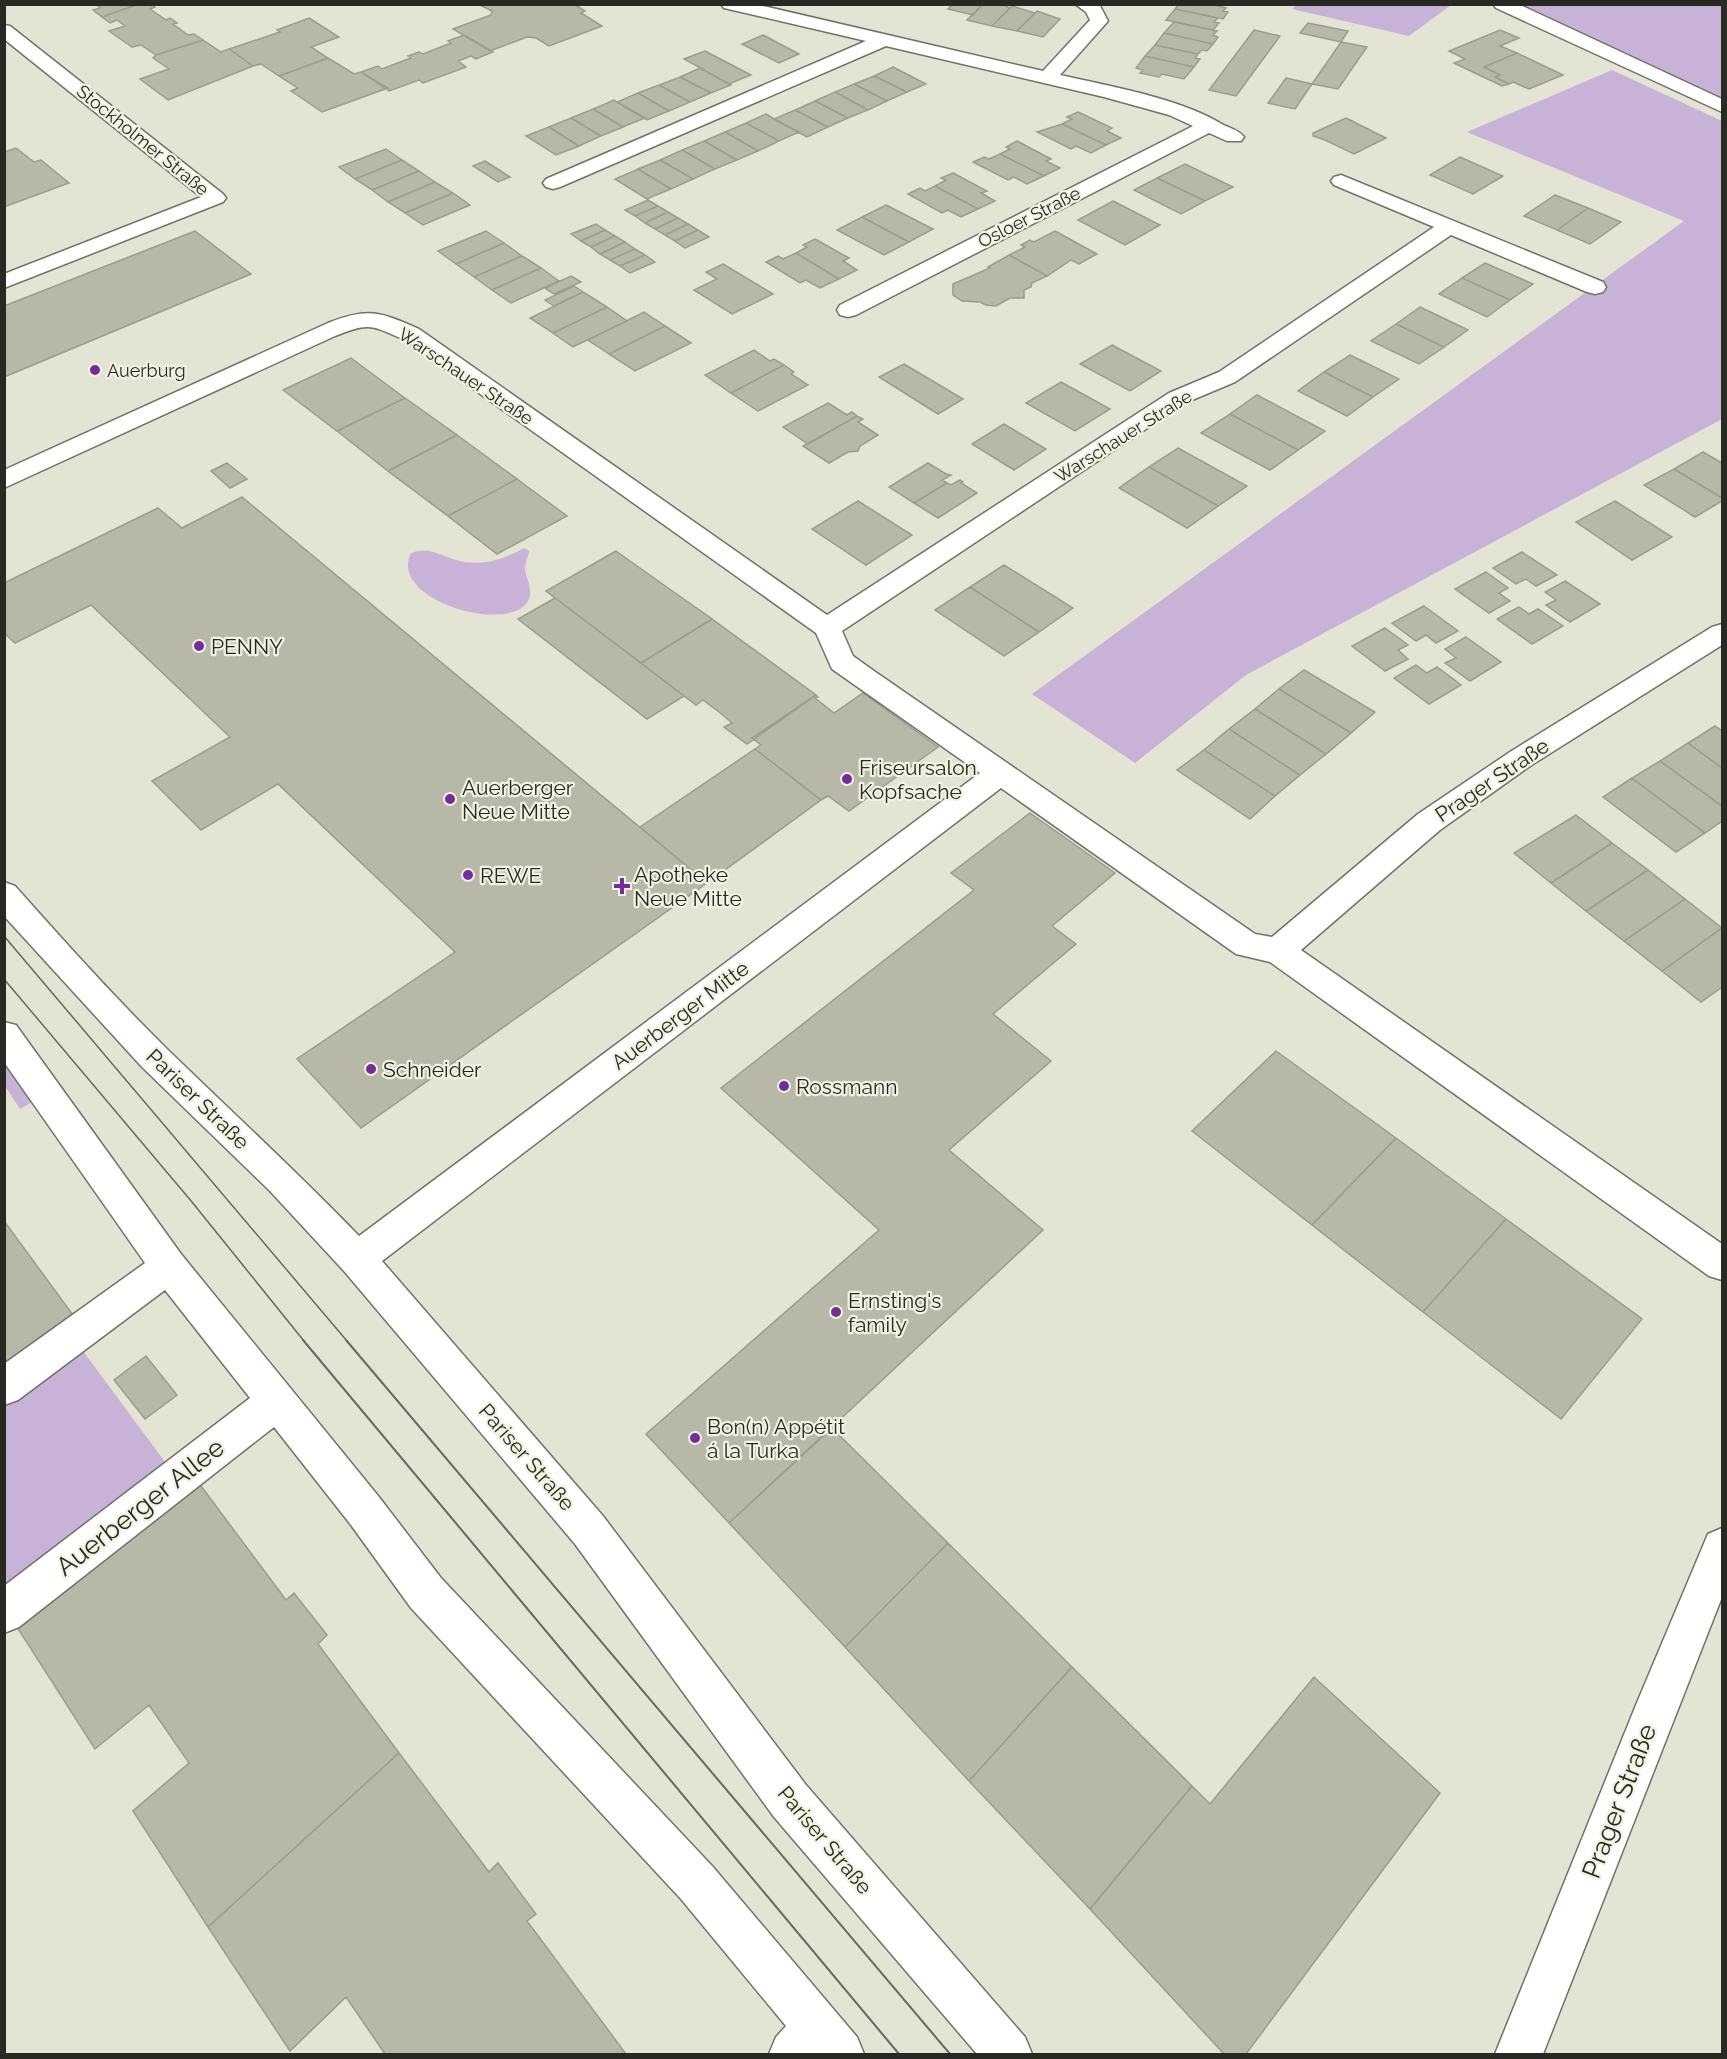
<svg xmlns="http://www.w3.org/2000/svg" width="1727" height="2059" font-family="Raleway,sans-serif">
	<rect width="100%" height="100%" fill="#e4e4d5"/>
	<path fill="#c9b2d8" d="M1297,4H1449L1451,5L1409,36L1292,9Z
		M1509,5H1722V100Z
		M1612,70L1722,121V419L1246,675L1135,763L1032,694L1684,221L1467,132Z
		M524,548L529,551C528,557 525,562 525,569C526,580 534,589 528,601C510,635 387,600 411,553C428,546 439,555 456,560C480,567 503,560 524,548Z
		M4,1057L34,1101L20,1109L5,1086Z
		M80,1347L168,1466L5,1592V1401Z"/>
	<path fill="#b7b8a8" stroke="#9b9c8d" stroke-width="1.5" d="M96,4H139L102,17L93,10L100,8Z
		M139,4H151L155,7L150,9L166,20L170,18L177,23L173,24L188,35L194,34L203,40L156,55L141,45L132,47L109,31L125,26L117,20L110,23L102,17Z
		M574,4L585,11L581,13L602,26L549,46L536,38L527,37L490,51L453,29L491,15L492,11L478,4Z
		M953,4H983L973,15L948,9Z
		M983,4H1000L1010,8L992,26L967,20Z
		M1179,4H1211L1226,8L1223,11L1228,12L1223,19L1175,9Z
		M1012,6L1035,13L1017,31L992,26Z
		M1175,9L1218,18L1214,22L1219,23L1213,30L1166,20Z
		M1037,11L1060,19L1043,37L1017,31Z
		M309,18L339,37L311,47L328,58L279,76L261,64L253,66L229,49L280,32L277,30Z
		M1174,22L1217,31L1213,35L1218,37L1213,44L1164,33Z
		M1308,23L1348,31L1341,42L1300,33Z
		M1254,30L1280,36L1236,96L1209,90Z
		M1500,30L1519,38L1500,46L1517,53L1484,67L1500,75L1495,77L1509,84L1502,86L1454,63L1465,59L1449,51Z
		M1164,33L1213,44L1207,51L1202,50L1198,54L1155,45Z
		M464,35L493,52L476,59L471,56L458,61L466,67L423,83L419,80L389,91L361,72L378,66L382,69L411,58L408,56L419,52L423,54L451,43L448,41Z
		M763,35L799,54L779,63L742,44Z
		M203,40L221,52L229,49L253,66L168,100L140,79L169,69L153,58L156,55Z
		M1341,42L1367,47L1338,89L1312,84Z
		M1155,45L1198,54L1195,58L1200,59L1194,67L1145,56Z
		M705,51L751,75L729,84L684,59Z
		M1517,53L1563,75L1529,89L1513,82L1509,84L1495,77L1500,75L1484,67Z
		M1145,56L1194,67L1184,79L1162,74L1159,77L1140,73L1143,70L1136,68Z
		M328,58L354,74L361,72L388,88L322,112L291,91L298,88L279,76Z
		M893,67L926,84L907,92L874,76Z
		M700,68L729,84L731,85L711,93L680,77Z
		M874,76L907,92L887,101L854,84Z
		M680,77L711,93L690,102L659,85Z
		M1286,78L1312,84L1295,109L1268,103Z
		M854,84L887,101L868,110L835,92Z
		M659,85L690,102L669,111L638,93Z
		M835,92L868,110L848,118L815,101Z
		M638,93L669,111L647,120L617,102Z
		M614,100L617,102L645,118L623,127L593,109Z
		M815,101L848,118L828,127L795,110Z
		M593,109L623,127L601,136L571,118Z
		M795,110L828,127L807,137L774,119Z
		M1078,112L1112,128L1107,131L1121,138L1106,145L1062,124L1072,119L1067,117Z
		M766,114L774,119L799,132L779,141L746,123Z
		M571,118L601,136L579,146L549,127Z
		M1346,118L1386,138L1354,154L1325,140L1313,136V133Z
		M746,123L779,141L758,151L725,132Z
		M1062,124L1106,145L1091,153L1076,146L1071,149L1037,132Z
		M549,127L579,146L556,155L526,136Z
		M725,132L758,151L737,160L704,141Z
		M704,141L737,160L715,169L682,150Z
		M1017,141L1051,159L1046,161L1060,168L1044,176L1000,154L1010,149L1006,147Z
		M16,148L34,162L41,160L69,183L4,207V152Z
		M386,149L402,160L355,179L339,167Z
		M682,150L715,169L693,179L660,160Z
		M1000,154L1044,176L1027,184L1014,177L1008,180L973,162L984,157L989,159Z
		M1460,157L1503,176L1473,194L1430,175Z
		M402,160L419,171L372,190L355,179Z
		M660,160L693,179L671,189L638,169Z
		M485,161L510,177L498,182L473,166Z
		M1185,164L1233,187L1205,201L1157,178Z
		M638,169L671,189L647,199L615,179Z
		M419,171L435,182L388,202L372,190Z
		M953,173L987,191L981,193L995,201L978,209L935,186L946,180L941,178Z
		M1157,178L1205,201L1181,214L1134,190Z
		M435,182L453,193L405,213L388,202Z
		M935,186L978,209L961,217L948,210L942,213L908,194L920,188L925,191Z
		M453,193L470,205L423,225L405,213Z
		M1555,195L1588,208L1557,230L1524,216Z
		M648,200L658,206L635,216L625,210Z
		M1113,201L1160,225L1125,245L1078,220Z
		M886,205L933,229L909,242L862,217Z
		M658,206L668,212L645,223L635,216Z
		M1588,208L1621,222L1590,244L1557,230Z
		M668,212L678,218L655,229L645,223Z
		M862,217L909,242L884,255L837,230Z
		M678,218L688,224L665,235L655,229Z
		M596,224L605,230L581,241L571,234Z
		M688,224L698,230L675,241L665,235Z
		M605,230L615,236L591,247L581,241Z
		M698,230L709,237L685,248L675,241Z
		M195,231L251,274L4,377V306Z
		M486,231L504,243L456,264L438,251Z
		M1055,231L1097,254L1079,264L1071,260L1047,276L1009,255L1025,247L1021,245L1030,240L1034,242Z
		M615,236L625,242L600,254L591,247Z
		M815,239L849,258L843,261L857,270L839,279L796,253L807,247L803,245Z
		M625,242L635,249L610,260L600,254Z
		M504,243L522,256L474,277L456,264Z
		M635,249L645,255L620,266L610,260Z
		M796,253L839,279L820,288L806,280L800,283L766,262L778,256L783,259Z
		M645,255L655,262L630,273L620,266Z
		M1009,255L1047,276L1032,283L1031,287L1024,290V298H1010L996,306L986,305L980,302L962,301L953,295V284L990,268L988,267Z
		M522,256L541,268L492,290L474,277Z
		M1485,263L1533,284L1510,300L1462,278Z
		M723,264L773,294L732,314L694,290L717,279L706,272Z
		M541,268L559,281L511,303L492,290Z
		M571,276L581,282L554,294L545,288Z
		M1462,278L1510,300L1487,317L1439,294Z
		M574,286L583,292L554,306L545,300Z
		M583,292L607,307L553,333L530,318Z
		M607,307L627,321L573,347L553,333Z
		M1420,307L1468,330L1444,347L1396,324Z
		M644,312L665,326L609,354L588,340Z
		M1396,324L1444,347L1419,364L1371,341Z
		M665,326L691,343L635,371L609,354Z
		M1112,345L1161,371L1130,391L1080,364Z
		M754,350L770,361L774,359L784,365L731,393L705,375Z
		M1350,355L1399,379L1373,397L1324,372Z
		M351,358L405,398L337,431L283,390Z
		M904,364L963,399L938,414L879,377Z
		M784,365L794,372L791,374L808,385L758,411L731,393Z
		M1324,372L1373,397L1347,416L1298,391Z
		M1061,382L1110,409L1075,431L1026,403Z
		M1257,395L1325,431L1298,450L1230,414Z
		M405,398L457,435L388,471L337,431Z
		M828,403L847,415L852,412L857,416L808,444L783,427Z
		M1230,414L1298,450L1270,470L1201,433Z
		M857,416L863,419L858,422L878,435L860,446L858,451L848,452L829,463L803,446Z
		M1004,424L1046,449L1014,470L972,444Z
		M457,435L517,479L448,516L388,471Z
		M1178,448L1247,486L1218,506L1149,467Z
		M1703,452L1722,463V498L1674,469Z
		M227,463L247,479L230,488L211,471Z
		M928,463L946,474L951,475L942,480L947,483L914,503L889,487Z
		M1149,467L1218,506L1187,528L1119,488Z
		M1674,469L1722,498V501L1695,517L1644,485Z
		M517,479L567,516L497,554L448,516Z
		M960,480L963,482L961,483L977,493L938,518L914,503L947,483L951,485Z
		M242,497L707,883L361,1128L297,1059L455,952L278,784L201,830L152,781L230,737L91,605L15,643L4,633V583L158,508L182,528Z
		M858,501L912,535L866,565L812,529Z
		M1615,501L1672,537L1632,560L1576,522Z
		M616,551L661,583L712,619L641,663L546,591Z
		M1522,552L1557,575L1536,586L1526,579L1516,584L1493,568Z
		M1004,565L1073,608L1039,632L970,587Z
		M1486,572L1508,588L1499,593L1510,601L1489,613L1455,589Z
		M1565,581L1600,604L1570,622L1546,605L1556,600L1545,592Z
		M970,587L1039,632L1004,656L935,610Z
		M555,598L641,663L684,696L647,719L518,619Z
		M1424,606L1458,631L1436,643L1426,635L1416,641L1392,623Z
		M1519,607L1529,614L1538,609L1563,626L1532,644L1497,619Z
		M712,619L816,695L747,744L724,727L732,723L719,712L703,700L696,705L641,663Z
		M1385,628L1408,645L1398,650L1408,659L1385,671L1352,646Z
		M1466,637L1501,662L1470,681L1445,663L1456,658L1445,649Z
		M1416,665L1427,673L1437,667L1461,685L1429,704L1394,678Z
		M1304,670L1375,712L1351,733L1279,689Z
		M1279,689L1351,733L1326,754L1255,709Z
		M863,693L938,747L849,811L828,796L821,800L755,749L761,745L752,738L816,695L818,697L815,698L834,713Z
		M1255,709L1326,754L1300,775L1229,729Z
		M1715,726L1722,731V768L1688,743Z
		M1229,729L1300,775L1275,796L1204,750Z
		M1688,743L1722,768V806L1660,761Z
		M755,749L821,800L707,883L640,827Z
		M1204,750L1275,796L1250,819L1177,770Z
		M1660,761L1722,806V821L1705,833L1632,778Z
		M1632,778L1705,833L1676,852L1603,797Z
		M1030,813L1115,873L1052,926L1076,944L993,1014L1051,1061L949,1150L1043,1230L729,1523L646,1434L879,1230L721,1088L974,890L951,873Z
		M1576,815L1612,843L1551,883L1514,853Z
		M1612,843L1648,870L1586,911L1551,883Z
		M1648,870L1685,899L1624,941L1586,911Z
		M1685,899L1722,928L1662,971L1624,941Z
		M1722,928V987L1701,1002L1662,971Z
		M1276,1051L1396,1138L1312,1225L1192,1131Z
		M1396,1138L1506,1219L1423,1312L1312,1225Z
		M1506,1219L1642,1319L1561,1419L1423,1312Z
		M4,1221L76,1319L4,1369Z
		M146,1356L177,1395L145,1419L114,1380Z
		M832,1428L948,1543L845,1647L729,1523Z
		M198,1482L286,1600L294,1593L327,1635L318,1644L399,1753L208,1927L133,1811L189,1763L149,1705L95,1749L15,1624Z
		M948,1543L1072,1667L969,1781L845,1647Z
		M1072,1667L1192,1786L1090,1909L969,1781Z
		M1314,1677L1440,1793L1246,2054H1224L1090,1909L1192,1786L1210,1804Z
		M399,1753L489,1872L498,1863L536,1914L527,1921L626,2054H385L346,1997L290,2051L208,1927Z"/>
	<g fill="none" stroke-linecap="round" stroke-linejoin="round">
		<g stroke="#727264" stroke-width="3">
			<path id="minor" d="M721,4H755L1043,71L1090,20L1086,12L1075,4H1099L1108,21L1060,75C1109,86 1178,98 1220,123C1228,128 1238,129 1244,137L1241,141H1227L1209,133L856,315L848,317L840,315L837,310L840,305L1193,126L1169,115L1104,97L886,46L560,187L553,189L546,187L543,183L546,179L866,41L724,8Z
				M1493,4H1518L1722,99V112L1496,8Z
				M4,25L10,26L223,194L226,198L223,202L4,288V274L201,197L4,39Z
				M1341,175L1603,282L1606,287L1603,292L1595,294L1587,292L1451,235L1235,382L1185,403L842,631L853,656L874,671L1255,934L1272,937L1418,814L1510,752L1712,627L1722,624V645L1530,766L1440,830L1301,950L1722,1244V1280L1709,1276L1270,962L1236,954L1001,788L382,1261L603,1516L806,1785L1025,2037L1032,2054H977L774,1817L575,1544L344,1271L269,1190L142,1067L4,916V882L15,886C64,941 114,997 167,1049C231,1111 297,1172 359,1236L980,773L832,669L816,633L403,339C371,325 369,322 335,336L4,488V470L328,323C369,307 380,312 419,329L827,615L1169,393L1219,372L1434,227L1334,185L1331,181L1334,177Z
				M4,1022L16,1025L181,1254L379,1497L441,1578L713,1867L857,2037L864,2054H769L776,2037L786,2026L681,1899L411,1608L351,1525L274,1427L19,1627L4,1633V1586L250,1398L165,1290L18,1400L4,1405V1364L145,1263L4,1062Z
				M1722,1528V1597L1543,2054H1495L1636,1705L1708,1534Z"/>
		</g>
		<use href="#minor" fill="#fff" fill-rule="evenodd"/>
		<path stroke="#68685f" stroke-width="1.5" d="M4,936L347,1341
			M4,979L192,1202L304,1341"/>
		<path stroke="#68685f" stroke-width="2" d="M303,1340L899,2054
			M346,1340L950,2054"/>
	</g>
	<g fill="#762b9d" stroke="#f1f2e2" stroke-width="2">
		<circle cx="95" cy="370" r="6"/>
		<circle cx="199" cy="646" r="6"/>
		<circle cx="847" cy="779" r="6"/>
		<circle cx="450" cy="799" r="6"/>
		<circle cx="468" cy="875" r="6"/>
		<path d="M619 877h6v6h6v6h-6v6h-6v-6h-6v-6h6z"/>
		<circle cx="371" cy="1069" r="6"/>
		<circle cx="784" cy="1086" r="6"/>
		<circle cx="836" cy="1312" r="6"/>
		<circle cx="695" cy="1438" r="6"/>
	</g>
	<g text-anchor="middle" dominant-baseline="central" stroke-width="4.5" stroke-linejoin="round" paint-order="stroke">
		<g font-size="18" fill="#292923" stroke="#f1f2e2">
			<text transform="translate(143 140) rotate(39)">Stockholmer Straße</text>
			<text transform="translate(1029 217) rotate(-27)">Osloer Straße</text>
			<text transform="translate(466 376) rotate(34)">Warschauer Straße</text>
			<text transform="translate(1123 436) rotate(-32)">Warschauer Straße</text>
		</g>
		<g font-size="18" fill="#292923" stroke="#f1f2e2" text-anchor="start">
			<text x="107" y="370">Auerburg</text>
		</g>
		<g font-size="21" fill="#292923" stroke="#f1f2e2" text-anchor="start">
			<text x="211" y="646">PENNY</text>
			<text x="859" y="767">Friseursalon<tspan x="859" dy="24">Kopfsache</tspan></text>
			<text x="462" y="787">Auerberger<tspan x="462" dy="24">Neue Mitte</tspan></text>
			<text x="634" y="874">Apotheke<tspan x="634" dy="24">Neue Mitte</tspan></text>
			<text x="480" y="875">REWE</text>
			<text x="383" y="1069">Schneider</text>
			<text x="796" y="1086">Rossmann</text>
			<text x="848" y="1300">Ernsting's<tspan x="848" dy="24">family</tspan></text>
			<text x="707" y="1426">Bon(n) Appétit<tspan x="707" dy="24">á la Turka</tspan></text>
		</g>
		<g font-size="21" fill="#292923" stroke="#f1f2e2">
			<text transform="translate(1492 780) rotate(-34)">Prager Straße</text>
			<text transform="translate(680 1015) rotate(-37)">Auerberger Mitte</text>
			<text transform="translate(198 1099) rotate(44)">Pariser Straße</text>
			<text transform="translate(527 1457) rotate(49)">Pariser Straße</text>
			<text transform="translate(825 1840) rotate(50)">Pariser Straße</text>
		</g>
		<g font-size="26" fill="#292923" stroke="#f1f2e2">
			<text transform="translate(140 1507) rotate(-38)">Auerberger Allee</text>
			<text transform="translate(1619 1801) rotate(-69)">Prager Straße</text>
		</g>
	</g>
	<rect width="1727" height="2059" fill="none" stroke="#292923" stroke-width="12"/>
</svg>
